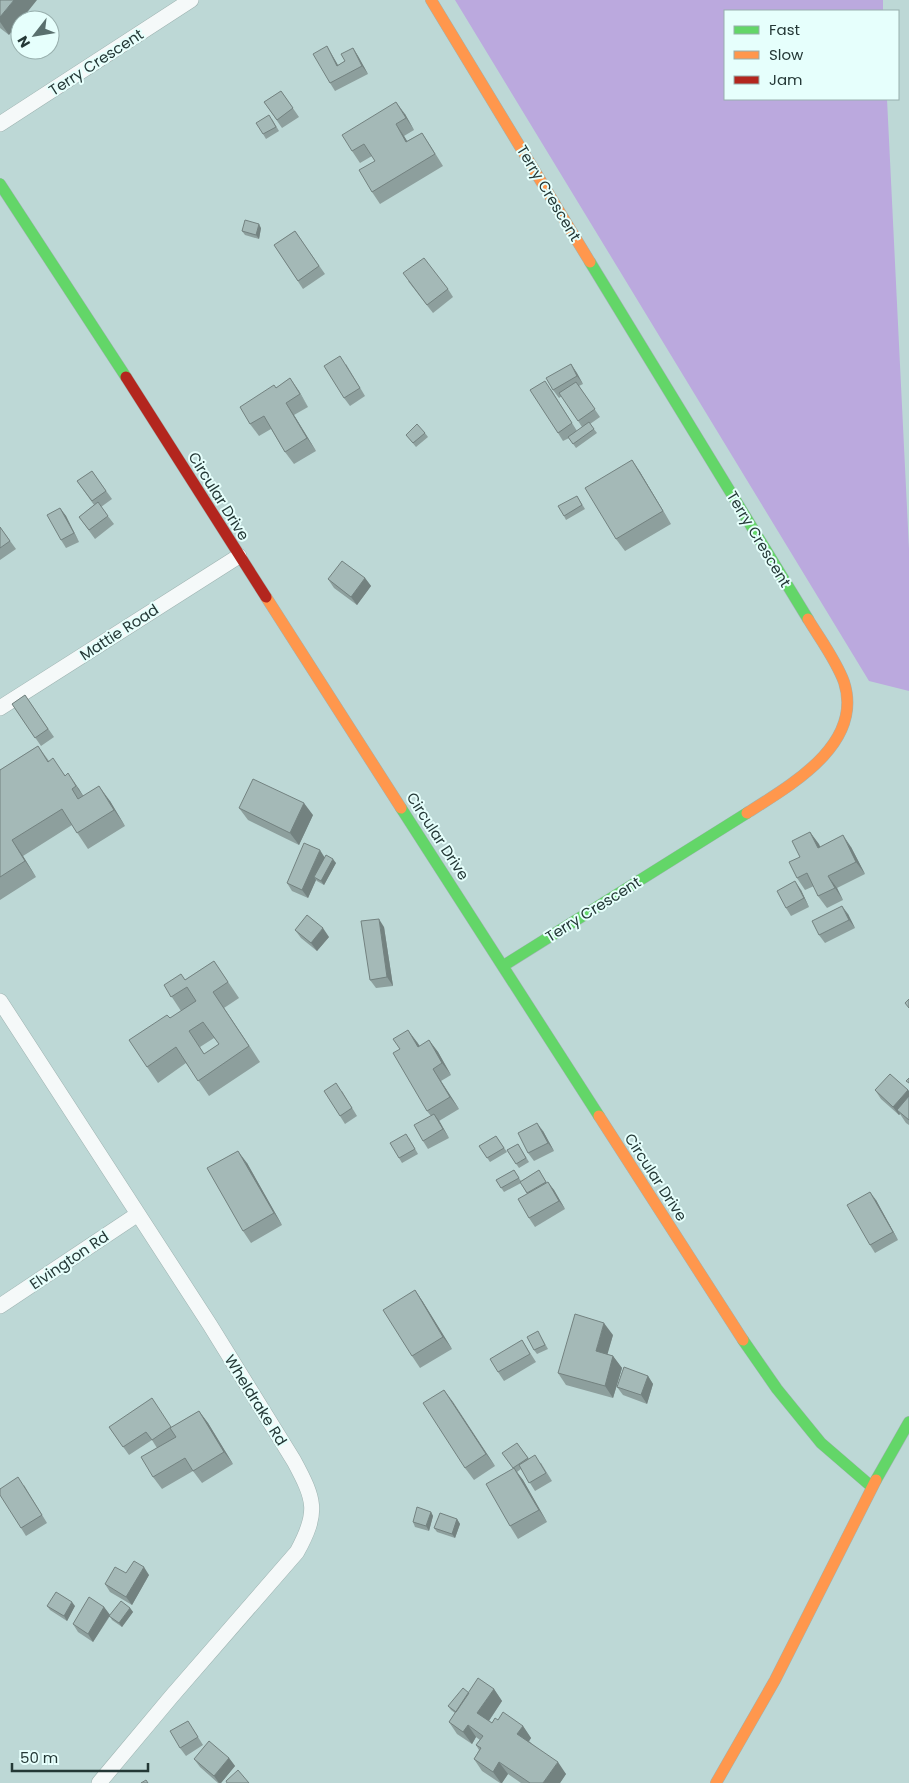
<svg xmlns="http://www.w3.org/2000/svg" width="909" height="1783" font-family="Poppins,sans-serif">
	<rect width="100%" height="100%" fill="#bdd8d6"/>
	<path fill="#bba9de" d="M455,0H883V11H725V99H887L909,549V691L869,681Z"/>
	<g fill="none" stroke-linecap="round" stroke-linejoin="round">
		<g stroke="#9eb3b1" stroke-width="16">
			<path id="street" d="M0,124L191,0
				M0,708L239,556
				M0,1001L210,1325L294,1461C315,1500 319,1512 297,1552L171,1697L99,1783
				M0,1306L138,1214"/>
		</g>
		<g stroke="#9eb3b1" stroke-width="12">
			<path id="fast" d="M0,184L126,377
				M590,262L808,619
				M401,808L599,1116
				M503,966L747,813
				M743,1340L777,1389L821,1443L872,1487
				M876,1480L909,1422"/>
		</g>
		<g stroke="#9eb3b1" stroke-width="12">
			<path id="slow" d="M431,0L590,262
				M266,597L401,808
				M747,813C791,785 864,744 844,682C836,660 820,639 808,619
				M599,1116L743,1340
				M716,1783L775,1680L876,1480"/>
		</g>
		<g stroke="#9eb3b1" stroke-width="12">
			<path id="jam" d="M126,377L266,597"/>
		</g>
		<use href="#street" stroke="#f5f9f9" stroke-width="15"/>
		<use href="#fast" stroke="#63d668" stroke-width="11"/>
		<use href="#slow" stroke="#ff974d" stroke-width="11"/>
		<use href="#jam" stroke="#b3261e" stroke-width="11"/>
	</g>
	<path fill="#8d9f9d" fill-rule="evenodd" d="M0,0L9,35L0,28Z
		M327,46L338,65L345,61L353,48L358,56L368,74L335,91L330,83Z
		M281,91L299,117L282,128L264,102Z
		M405,114L414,130L404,136L407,141L422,133L430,145L443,166L380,204L372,192L375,161L372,156L360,163L352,151Z
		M272,119L279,131L266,139L263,134Z
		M261,228L259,239L245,235L242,231Z
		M295,231L325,274L303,289L274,245Z
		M408,281L448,289L453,297L433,313Z
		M346,364L365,396L350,406L344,398Z
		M571,364L583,384L579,386L600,417L590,424L597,433L576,448L569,438L563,441L558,433L551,389L577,431L582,427L562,396L559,398L553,390Z
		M290,378L308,407L294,415L316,451L294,464L285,452L271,429L259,436L250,424L276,388Z
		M425,433L428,437L416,447L406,435Z
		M632,460L640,472L671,524L625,551L616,539Z
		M92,471L112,499L101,507L114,524L95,539L79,517L94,505L77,481Z
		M577,496L585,509L566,520L564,516Z
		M60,508L66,516L79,542L66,548L61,540Z
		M0,527L16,549L0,560Z
		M365,578L371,586L357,605L334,588L328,579Z
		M25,695L54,737L41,746L12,704Z
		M38,746L49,761L65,775L79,789L83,796L110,801L125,826L88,849L72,825L23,856L36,877L0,900V770Z
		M239,808L313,815L299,845L248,820Z
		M810,832L820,847H851L865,874L837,888L843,900L827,908L818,896L814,886L805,890L797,878L800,857Z
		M325,858L336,863L324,885L317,881L316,880L308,898L292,891L287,883Z
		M801,890L809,907L791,916L786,908Z
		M848,914L855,928L825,943L819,935Z
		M384,927L393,986L376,988L370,980Z
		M295,930L329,937L317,951L301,938Z
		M214,961L239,998L224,1008L260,1062L209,1096L186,1063L158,1083L147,1067L170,1018L181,1011L164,985L185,980ZM214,1038L219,1044L204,1054L200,1047Z
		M429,1040L438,1052L451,1075L441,1081L459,1109L439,1121L449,1138L428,1149L423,1141L431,1116L427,1111L417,1042L420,1046Z
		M875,1090H908L909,1091V1125L906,1123L900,1114L899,1115L881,1099Z
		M342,1091L357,1116L345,1124L340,1116Z
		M543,1131L554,1151L534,1161L528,1153Z
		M496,1136L507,1152L490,1162L479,1146Z
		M409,1138L418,1154L402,1163L399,1158Z
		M518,1144L529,1162L519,1168L507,1150Z
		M247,1163L282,1225L251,1243L243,1231Z
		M514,1170L521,1181L539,1170L547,1183L554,1190L565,1209L535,1227L529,1218L527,1194L521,1183L504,1192L496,1180Z
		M876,1200L898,1240L875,1253L870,1245Z
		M415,1290L423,1302L452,1349L420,1368L412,1356Z
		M540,1335L548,1349L537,1354L534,1350Z
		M613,1335L607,1354L613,1356L622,1368L613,1398L566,1385L558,1373Z
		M522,1340L536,1362L504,1381L498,1372Z
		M648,1376L653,1384L647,1404L623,1395L617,1387Z
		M444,1390L495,1466L474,1480L465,1468Z
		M199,1411L208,1423L233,1464L202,1483L193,1471L162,1489L153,1477L157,1448L152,1440L129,1455L109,1427H172Z
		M517,1443L529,1459L541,1463L552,1481L535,1491L521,1469L517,1472L523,1480L547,1522L518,1539L510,1526L513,1469Z
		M24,1485L47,1523L26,1536L21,1528Z
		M431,1512L433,1516L429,1531L415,1527L413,1522Z
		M457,1519L460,1524L455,1538L437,1532L434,1528Z
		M126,1573L149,1575L132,1605L110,1592L105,1584Z
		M47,1606H75L67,1621L50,1610Z
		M104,1607L110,1615L130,1608L133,1612L122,1627L112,1620L110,1616L93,1642L78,1632L73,1624Z
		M494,1689L502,1701L489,1721L492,1723L498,1720L523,1726L531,1738L529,1741L566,1774L560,1783H521L508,1774L502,1783H500L482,1771L474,1759L479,1750L476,1745L480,1740L476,1737L472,1744L457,1734L449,1722L455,1713L451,1710L448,1706L469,1693Z
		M193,1729L203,1745L186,1756L180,1748Z
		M229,1758L235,1766L221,1783H218L200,1767L194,1759Z"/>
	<path fill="#738280" d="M14,0H37L21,20H20V22L9,35L0,22V17Z
		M327,46L332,55L343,74L337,66Z
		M353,48L358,56L368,74L362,66Z
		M396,102L405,114L414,130L406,118Z
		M396,124L404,136L415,154L406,142Z
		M259,224L261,228L259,239L256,235Z
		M571,364L577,373L583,384L577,376Z
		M290,378L299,391L308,407L300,394Z
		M286,403L294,415L316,451L307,438Z
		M632,460L640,472L671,524L663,511Z
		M60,508L66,516L79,542L74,533Z
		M365,578L371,586L357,605L351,597Z
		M68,773L79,789L87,802L76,786Z
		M99,786L110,801L125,826L114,810Z
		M304,803L313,815L299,845L290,833Z
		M810,832L819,844L826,860L818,848Z
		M843,835L851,847L865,874L856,862Z
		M12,840L23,856L36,877L25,861Z
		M320,850L325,858L314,877L316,880L308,898L302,890Z
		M333,859L336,863L324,885L321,881Z
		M828,876L837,888L843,900L835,888Z
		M795,881L801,890L809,907L804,898Z
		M842,906L848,914L855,928L849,920Z
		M379,919L384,927L393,986L387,977Z
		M323,928L329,937L317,951L311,943Z
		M213,992L224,1008L260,1062L249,1046Z
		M408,1030L417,1042L427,1059L418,1047Z
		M429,1040L438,1052L451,1075L442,1063Z
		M433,1069L441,1081L459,1109L450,1097Z
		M908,1090L909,1091V1103L897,1110L900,1114L899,1115L893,1107Z
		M434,1114L440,1122L449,1138L443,1129Z
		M537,1123L543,1131L554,1151L548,1143Z
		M238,1151L247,1163L282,1225L274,1213Z
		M548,1182L554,1190L565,1209L559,1201Z
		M870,1192L876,1200L898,1240L893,1232Z
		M415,1290L423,1302L452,1349L443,1337Z
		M604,1323L613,1335L605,1363L596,1351Z
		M613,1356L622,1368L613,1398L605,1386Z
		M648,1376L653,1384L647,1404L641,1395Z
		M444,1390L453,1402L495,1466L486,1454Z
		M199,1411L208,1423L233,1464L224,1452Z
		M514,1468L523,1480L547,1522L539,1510Z
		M431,1512L433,1516L429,1531L426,1526Z
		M457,1519L460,1524L455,1538L452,1534Z
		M144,1567L149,1575L132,1605L126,1597Z
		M72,1602L75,1606L67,1621L64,1616Z
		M104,1607L110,1615L93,1642L88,1634Z
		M130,1608L133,1612L122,1627L119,1623Z
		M494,1689L502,1701L486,1725L477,1713Z
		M468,1725L476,1737L472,1744L463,1732Z
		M523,1726L531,1738L526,1746L517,1734Z
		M229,1758L235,1766L221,1783H219L214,1776Z
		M499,1762L508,1774L502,1783H501L493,1772Z
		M558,1762L566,1774L560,1783H543Z"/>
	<path fill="#a4b9b7" stroke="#738280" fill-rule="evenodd" d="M0,0H14L0,17Z
		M327,46L337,66L345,61L341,54L353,48L362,66L330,83L313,54Z
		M281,91L293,108L277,120L264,102Z
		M396,102L406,118L396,124L406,142L422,133L435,154L372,192L359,170L375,161L364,144L352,151L342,135Z
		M269,115L276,127L263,134L256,123Z
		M245,220L259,224L256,235L242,231Z
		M295,231L319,266L298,281L274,245Z
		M424,258L448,289L427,305L403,273Z
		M340,356L360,388L344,398L324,366Z
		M571,364L577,376L553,390L546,378Z
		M290,378L300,394L286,403L307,438L285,452L264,416L250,424L240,407L274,385L276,388Z
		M545,381L572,423L558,433L530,390Z
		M576,382L595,409L578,421L559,393Z
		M589,422L594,429L573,444L568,437Z
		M417,424L425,433L413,443L406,435Z
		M632,460L663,511L616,539L585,488Z
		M92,471L106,491L92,501L77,481Z
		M577,496L582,505L564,516L558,506Z
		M98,502L108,516L89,530L79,517Z
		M60,508L74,533L61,540L47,515Z
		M0,527L10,541L0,548Z
		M342,561L365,578L351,597L328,579Z
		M25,695L48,729L35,738L12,704Z
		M38,746L48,762L53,758L65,776L68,773L76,786L72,789L78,799L99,786L114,810L77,833L62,809L12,840L25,861L0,877V770Z
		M253,779L304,803L290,833L239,808Z
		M810,832L818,848L843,835L856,862L828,876L835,888L818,896L807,873L797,878L789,862L800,857L792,841Z
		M304,843L320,850L302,890L287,883Z
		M326,855L333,859L321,881L314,877Z
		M795,881L804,898L786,908L777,891Z
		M842,906L849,920L819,935L812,921Z
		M307,915L323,928L311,943L295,930Z
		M379,919L387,977L370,980L361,921Z
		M214,961L228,982L213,992L249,1046L198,1081L176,1047L147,1067L129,1040L167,1015L170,1018L196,1001L187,987L171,997L164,985L181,974L185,980ZM203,1022L219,1044L204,1054L189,1031Z
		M909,999V1008L905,1003Z
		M408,1030L418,1047L429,1040L442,1063L433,1069L450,1097L427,1111L393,1053L400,1049L393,1039Z
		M890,1074L908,1090L893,1107L875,1090Z
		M909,1078V1083L906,1081Z
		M336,1083L352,1108L340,1116L324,1091Z
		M909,1096V1120L897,1110Z
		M434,1114L443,1129L423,1141L414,1125Z
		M537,1123L548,1143L528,1153L518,1133Z
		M406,1134L415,1149L399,1158L390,1143Z
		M496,1136L504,1148L487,1158L479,1146Z
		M518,1144L526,1158L516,1164L507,1150Z
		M238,1151L274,1213L243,1231L207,1168Z
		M514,1170L519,1178L501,1188L496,1180Z
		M539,1170L546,1182L527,1193L520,1182Z
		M548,1182L559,1201L529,1218L518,1199Z
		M870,1192L893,1232L870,1245L847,1205Z
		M415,1290L443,1337L412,1356L383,1310Z
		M575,1314L604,1323L596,1351L613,1356L605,1386L558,1373Z
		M538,1331L545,1345L534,1350L527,1337Z
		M522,1340L530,1354L498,1372L490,1359Z
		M624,1367L648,1376L641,1395L617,1387Z
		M444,1390L486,1454L465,1468L423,1403Z
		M152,1398L171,1427L152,1440L146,1432L123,1447L109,1427Z
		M199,1411L224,1452L193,1471L185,1458L153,1477L141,1457L176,1437L170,1428Z
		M517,1443L528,1458L513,1468L502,1453Z
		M535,1455L546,1473L529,1483L519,1465Z
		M514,1468L539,1510L510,1526L486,1484Z
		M18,1477L42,1515L21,1528L0,1495V1489Z
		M417,1507L431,1512L426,1526L413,1522Z
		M440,1513L457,1519L452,1534L434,1528Z
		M134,1561L144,1567L126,1597L105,1584L115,1567L126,1573Z
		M56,1592L72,1602L64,1616L47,1606Z
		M89,1597L104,1607L88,1634L73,1624Z
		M121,1601L130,1608L119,1623L109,1616Z
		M478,1678L494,1689L477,1713L492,1723L495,1718L498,1720L503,1712L523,1726L517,1734L558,1762L543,1783H530L499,1762L493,1772L474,1759L481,1748L476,1745L483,1736L468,1725L463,1732L449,1722Z
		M463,1688L469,1693L456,1712L448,1706Z
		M188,1721L198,1737L180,1748L170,1731Z
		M209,1741L229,1758L214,1776L194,1759Z
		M238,1770L249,1783H227L226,1781Z
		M146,1780L148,1783H141Z"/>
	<g text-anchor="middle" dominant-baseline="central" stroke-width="4" stroke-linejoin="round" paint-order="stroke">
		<g font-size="15" fill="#243836" stroke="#e6fffc">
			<text transform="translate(96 62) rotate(-33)">Terry Crescent</text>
			<text transform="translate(549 193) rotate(59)">Terry Crescent</text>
			<text transform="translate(219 496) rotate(58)">Circular Drive</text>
			<text transform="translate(759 539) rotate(59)">Terry Crescent</text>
			<text transform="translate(119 632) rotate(-33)">Mattie Road</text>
			<text transform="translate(438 836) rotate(57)">Circular Drive</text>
			<text transform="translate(593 909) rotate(-32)">Terry Crescent</text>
			<text transform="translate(656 1177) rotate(57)">Circular Drive</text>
			<text transform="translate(69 1260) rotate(-34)">Elvington Rd</text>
			<text transform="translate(256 1400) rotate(58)">Wheldrake Rd</text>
		</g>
	</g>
	<rect x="724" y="10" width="175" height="90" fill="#e6fffc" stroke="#98afad"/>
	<rect x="734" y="26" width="25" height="8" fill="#63d668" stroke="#98afad"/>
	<text x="769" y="35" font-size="15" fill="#243836">Fast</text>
	<rect x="734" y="51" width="25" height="8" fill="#ff974d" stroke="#98afad"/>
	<text x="769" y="60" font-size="15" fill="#243836">Slow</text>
	<rect x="734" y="76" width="25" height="8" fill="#b3261e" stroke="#98afad"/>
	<text x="769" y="85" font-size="15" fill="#243836">Jam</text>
	<g transform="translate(35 35) rotate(239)"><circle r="24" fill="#e6fffc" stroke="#98afad"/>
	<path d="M0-4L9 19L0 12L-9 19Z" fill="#5a706e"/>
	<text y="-8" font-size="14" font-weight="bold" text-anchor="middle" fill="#243836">N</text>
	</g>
	<path d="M12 1763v8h136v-8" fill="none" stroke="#243836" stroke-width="2.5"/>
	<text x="20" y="1763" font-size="15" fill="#243836" stroke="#e6fffc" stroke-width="4" paint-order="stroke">50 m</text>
</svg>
